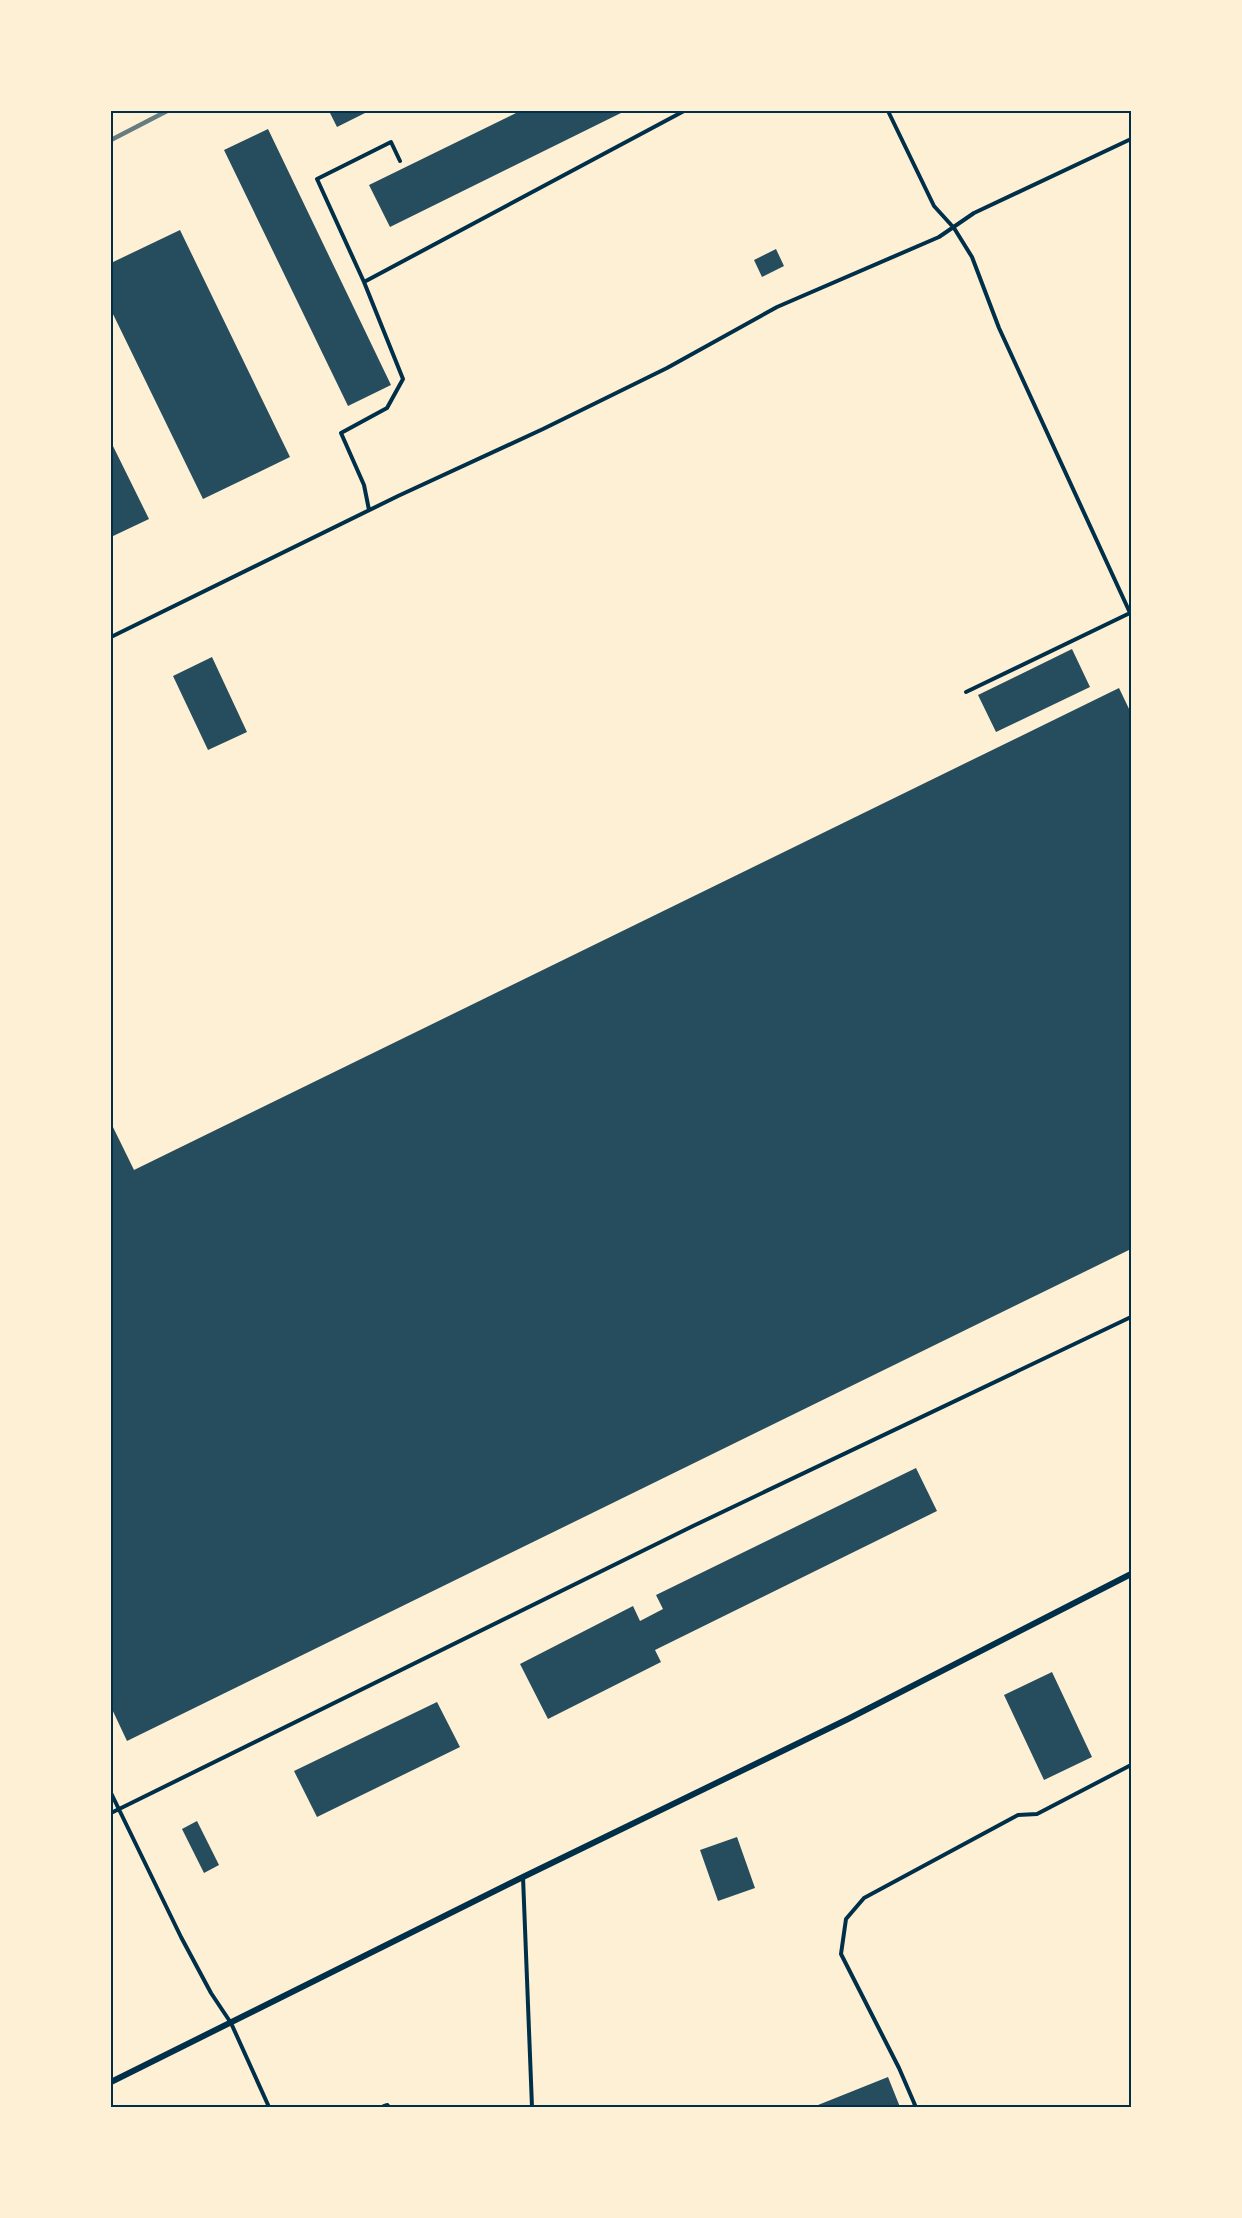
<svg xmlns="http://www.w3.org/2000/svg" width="1242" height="2218" font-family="Rubik,sans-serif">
	<rect width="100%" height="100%" fill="#fdf0d5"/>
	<path fill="#264d5e" d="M329,111H369L337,127Z
		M520,111H625L390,227L369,185Z
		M268,129L391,385L348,406L224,150Z
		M180,230L290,457L203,499L111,310V263Z
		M776,249L784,266L762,277L754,260Z
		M111,442L149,519L111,537Z
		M1072,649L1090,687L996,732L978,695Z
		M212,657L247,732L208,750L173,676Z
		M1119,688L1131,713V1249L127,1741L111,1707V1123L134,1170Z
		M916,1468L937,1511L655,1650L661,1662L548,1719L520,1664L633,1606L640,1621L663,1609L656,1595Z
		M1052,1672L1092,1757L1044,1780L1004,1695Z
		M437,1702L460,1747L317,1817L294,1771Z
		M197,1821L219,1865L204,1873L182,1829Z
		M737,1837L755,1888L718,1901L700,1850Z
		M888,2077L900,2107H813Z"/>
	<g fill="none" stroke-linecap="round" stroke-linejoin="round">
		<path stroke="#003049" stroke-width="4" d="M888,111L934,206L954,228L972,257L999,328L1131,615
			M400,161L391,142L317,179L364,282L684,111
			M364,282L403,379L387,408L341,433L364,485L369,510
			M111,637L398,496L543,429L667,368L777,307L939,237L974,213L1131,139
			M966,692L1130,613
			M111,1793L181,1937L211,1993L231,2023L269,2107
			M111,1813L693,1526L1131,1317
			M523,1877L532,2107
			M913,2107L915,2105L899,2068L841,1954L846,1919L864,1898L1018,1815L1037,1814L1131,1765"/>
		<path stroke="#003049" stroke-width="6" d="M111,2082L523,1877L848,1719L1131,1574
			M384,2107L387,2106"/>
		<path stroke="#657d81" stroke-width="4.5" d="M111,140L167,111"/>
	</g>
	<rect width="1242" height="2218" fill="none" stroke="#fdf0d5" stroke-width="225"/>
	<rect x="112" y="112" width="1018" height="1994" fill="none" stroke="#003049" stroke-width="2"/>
</svg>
